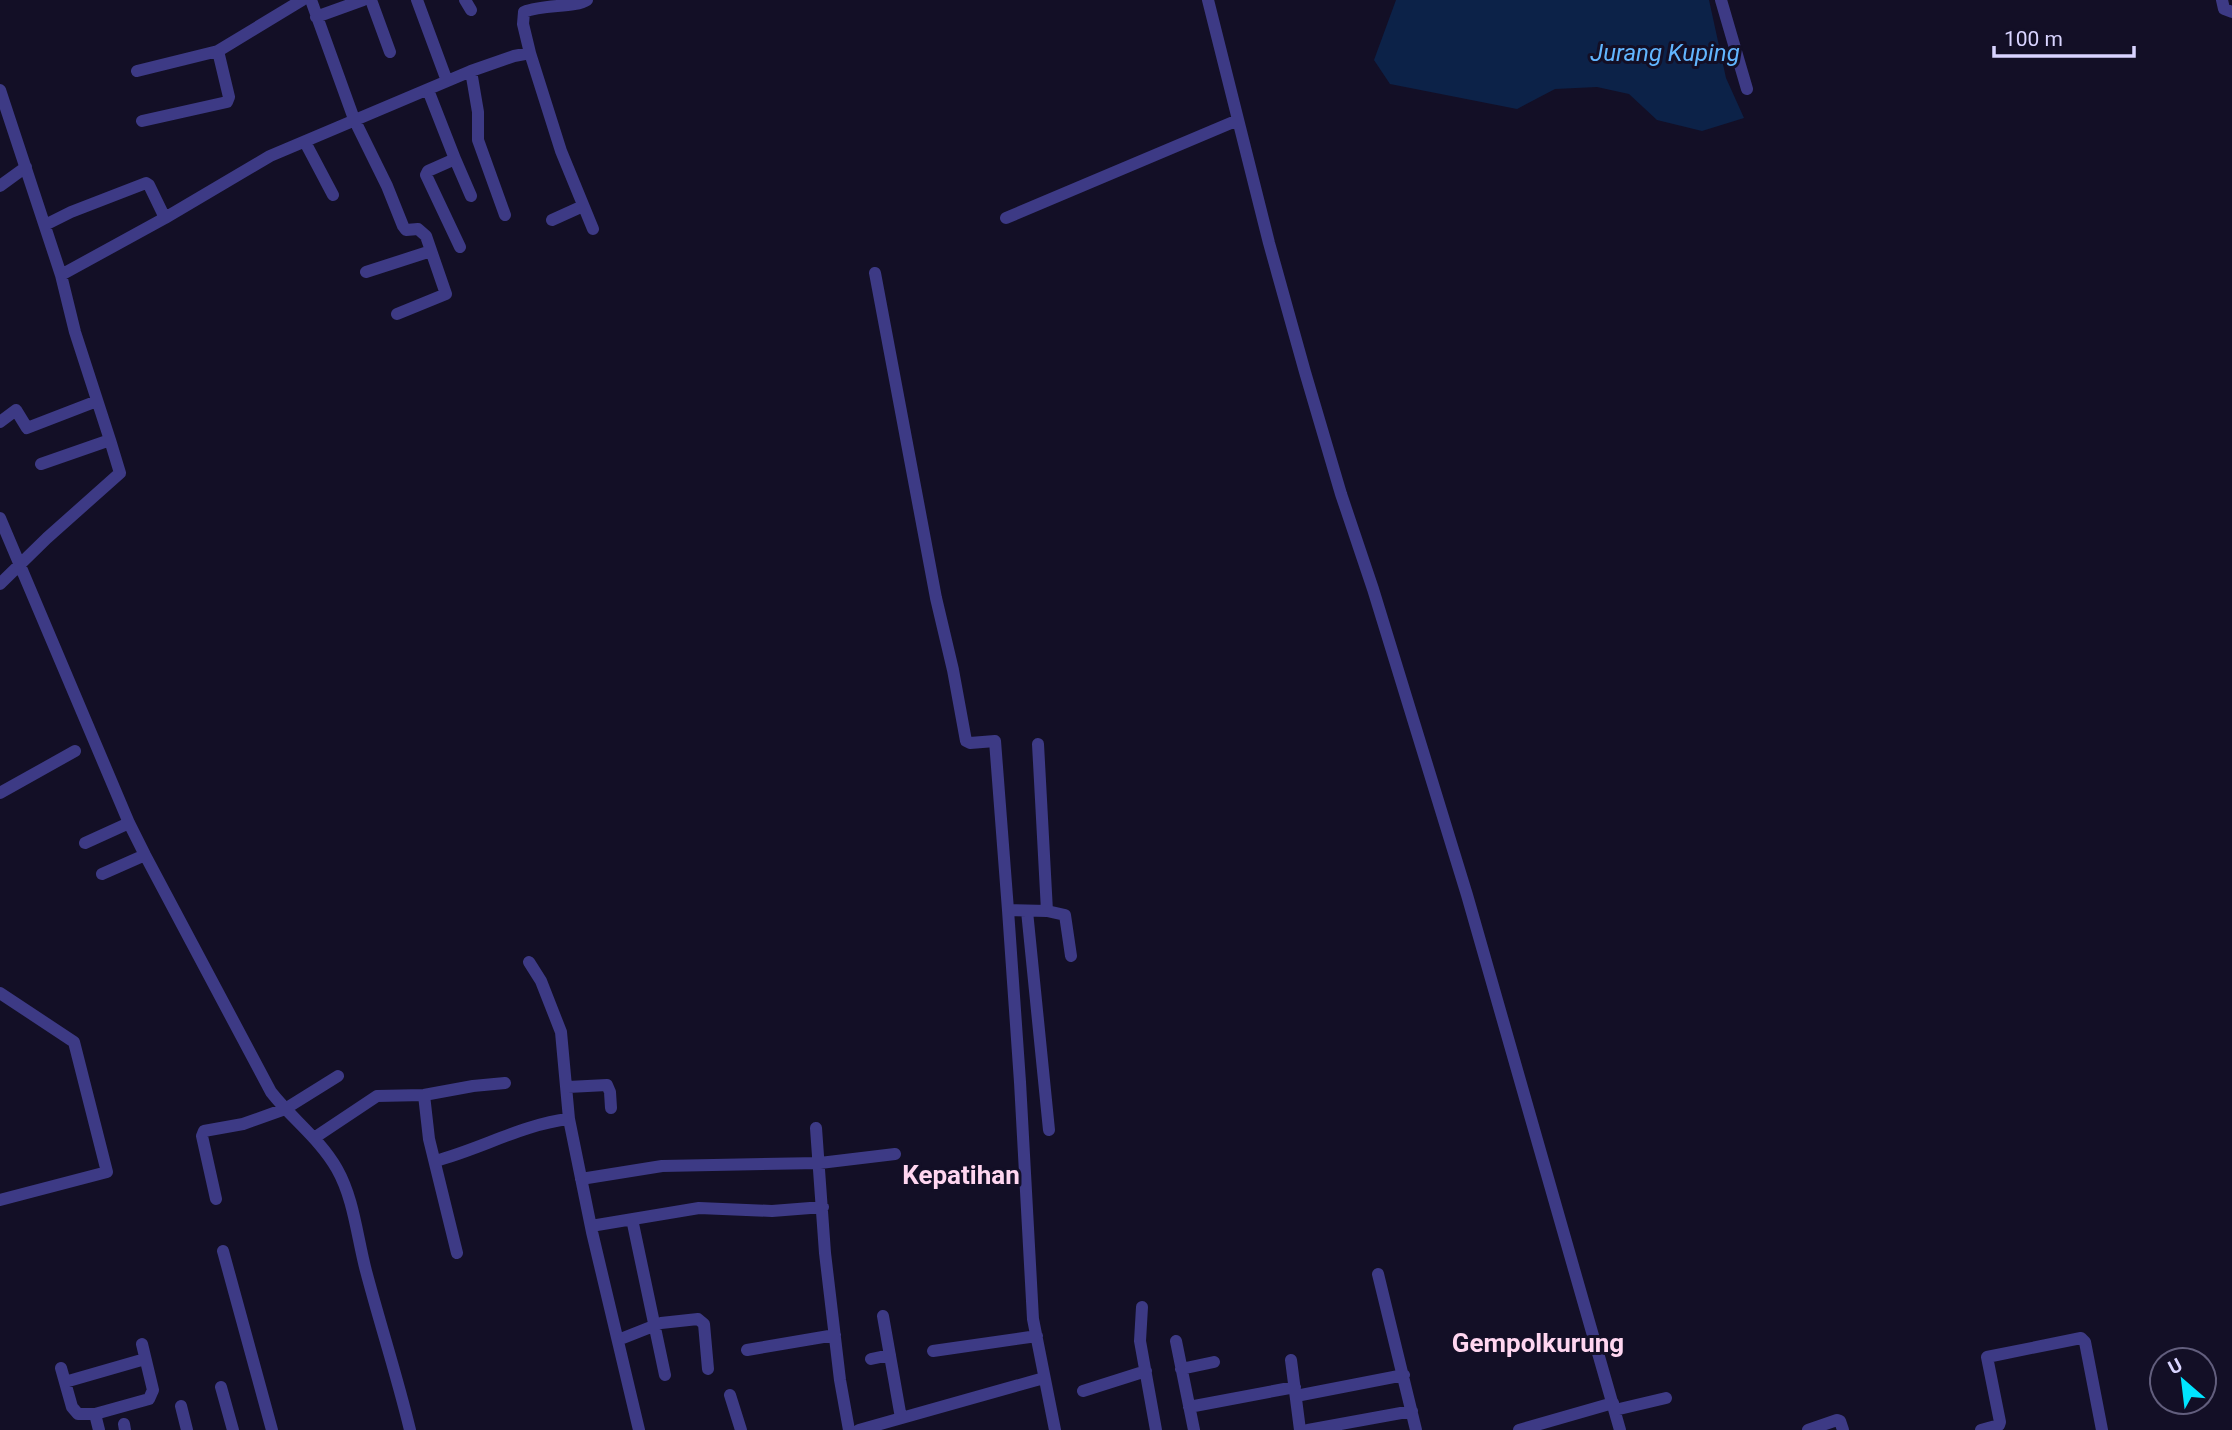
<svg xmlns="http://www.w3.org/2000/svg" width="2232" height="1430" font-family="Roboto,sans-serif">
	<rect width="100%" height="100%" fill="#130f26"/>
	<path fill="#0c2248" d="M1396,0H1709L1726,78L1744,118L1702,131L1657,120L1629,94L1597,87L1555,89L1517,109L1390,84L1374,60Z"/>
	<g fill="none" stroke-linecap="round" stroke-linejoin="round">
		<path stroke="#3d3a85" stroke-width="12" d="M311,0L354,119L387,186L403,226L406,230L418,229L426,236L446,294L397,314
			M371,0L390,52
			M417,0L447,81
			M465,0L471,10
			M1208,0L1269,243L1305,372L1341,494L1373,589L1467,895L1620,1430
			M1721,0L1747,89
			M2222,0L2224,9L2232,12
			M316,17L363,0
			M530,53L523,24L524,12C543,4 575,8 587,0
			M137,71L218,51L302,0
			M471,71L478,112V140L505,215
			M0,90L61,275L75,332L110,440L41,464
			M428,90L455,159L428,171L426,175L460,247
			M142,121L227,102L229,97L218,51
			M305,142L333,195
			M455,159L471,196
			M0,186L26,167
			M1006,218L1238,120
			M552,220L583,206
			M45,225L71,212L146,183L149,185L165,218
			M366,272L431,251
			M875,273L936,598L953,670L966,741L970,743L995,741L1008,910
			M61,275L165,218L270,156L471,71L514,56L530,53L561,151L593,229
			M0,422L16,410L27,428L97,401
			M0,518L129,823L145,855L271,1092C292,1119 320,1139 337,1169C354,1199 357,1237 366,1271C380,1324 397,1376 410,1430
			M0,584L47,538L120,473L110,440
			M1038,744L1047,911L1008,910L1020,1082L1033,1319L1055,1430
			M0,793L75,751
			M85,843L129,823
			M102,874L145,855
			M1027,911L1049,1130
			M1047,911L1065,915L1071,956
			M529,962L541,981L561,1032L569,1119L592,1232L639,1430
			M0,993L74,1042L107,1172L0,1200
			M568,1087L607,1085L610,1092L611,1108
			M424,1095L429,1139L457,1253
			M816,1128L825,1253L840,1380L849,1430
			M314,1138L377,1096L424,1095L473,1086L505,1083
			M435,1161C481,1149 523,1124 569,1119
			M581,1179L662,1166L820,1163L895,1154
			M216,1199L202,1136L204,1131L243,1124L285,1109L338,1076
			M632,1219L665,1375
			M591,1226L699,1208L772,1211L823,1207
			M223,1251L272,1430
			M1378,1274L1416,1430
			M1142,1307L1140,1341L1156,1430
			M883,1316L901,1418
			M618,1340L661,1323L698,1319L704,1324L708,1369
			M1176,1341L1194,1430
			M747,1350L835,1335
			M933,1351L1037,1336
			M871,1359L890,1355
			M1291,1360L1300,1430
			M61,1368L72,1407L78,1414H95L99,1430
			M1181,1369L1214,1362
			M65,1382L145,1359
			M221,1387L233,1430
			M1083,1391L1146,1371
			M730,1395L741,1430
			M1296,1396L1404,1375
			M181,1406L187,1430
			M1189,1407L1295,1387
			M1615,1410L1666,1398
			M95,1414L149,1399L153,1390L142,1344
			M124,1424L125,1430
			M859,1430L1044,1378
			M1308,1430L1412,1411
			M1519,1430L1613,1403
			M1808,1430L1837,1420L1840,1421L1843,1430
			M1981,1430L1999,1425L2000,1422L1987,1357L2081,1338L2085,1342L2102,1430"/>
	</g>
	<g text-anchor="middle" dominant-baseline="central" stroke-width="6" stroke-linejoin="round" paint-order="stroke">
		<g font-size="24" font-style="italic" fill="#62b6ff" stroke="#130f26">
			<text x="1665" y="53">Jurang Kuping</text>
		</g>
		<g font-size="26" font-weight="bold" fill="#ffd6f0" stroke="#130f26">
			<text x="961" y="1175">Kepatihan</text>
			<text x="1538" y="1343">Gempolkurung</text>
		</g>
	</g>
	<g transform="translate(2183 1381) rotate(332)"><circle r="33" fill="#130f26" stroke="#625e7d" stroke-width="2"/>
	<path d="M0-5L12 26L0 18L-12 26Z" fill="#00e5ff"/>
	<text y="-10" font-size="19" font-weight="bold" text-anchor="middle" fill="#d9d4ff">U</text>
	</g>
	<path d="M1994 46v10h140v-10" fill="none" stroke="#d9d4ff" stroke-width="3.5"/>
	<text x="2004" y="46" font-size="21" fill="#d9d4ff" stroke="#130f26" stroke-width="5" paint-order="stroke">100 m</text>
</svg>
